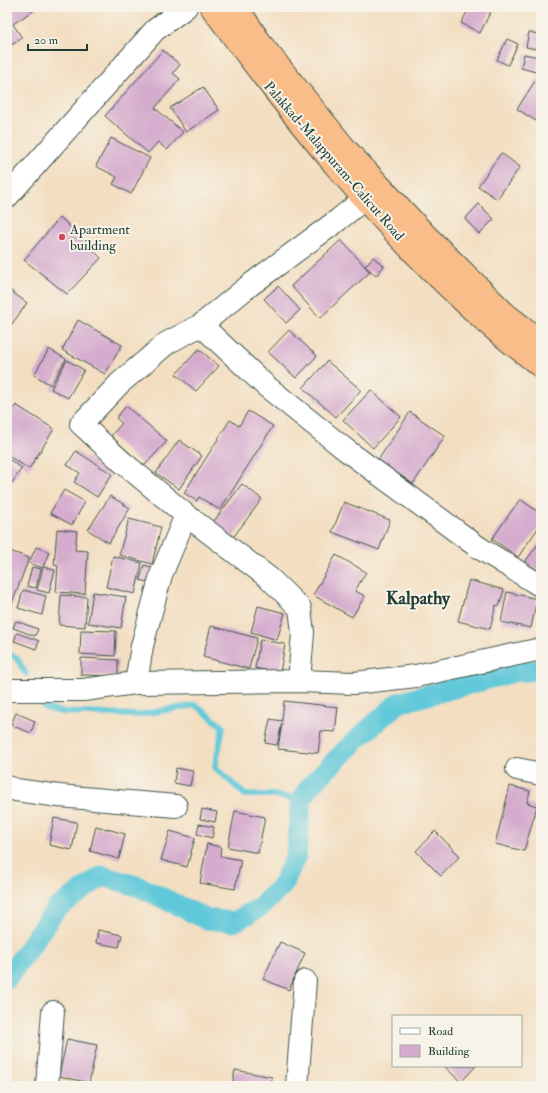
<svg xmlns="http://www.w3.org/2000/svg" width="548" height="1093" font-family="'IM FELL Double Pica',serif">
	<rect width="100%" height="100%" fill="#f7f3e8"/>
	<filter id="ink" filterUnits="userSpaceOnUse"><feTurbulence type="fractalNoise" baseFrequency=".025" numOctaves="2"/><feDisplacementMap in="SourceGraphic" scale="8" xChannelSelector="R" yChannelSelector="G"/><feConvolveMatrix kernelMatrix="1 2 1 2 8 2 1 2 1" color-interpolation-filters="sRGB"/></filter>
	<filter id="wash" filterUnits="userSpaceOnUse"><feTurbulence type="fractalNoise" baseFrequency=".012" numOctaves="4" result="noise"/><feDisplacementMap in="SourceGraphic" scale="16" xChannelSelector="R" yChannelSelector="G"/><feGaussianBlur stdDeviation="0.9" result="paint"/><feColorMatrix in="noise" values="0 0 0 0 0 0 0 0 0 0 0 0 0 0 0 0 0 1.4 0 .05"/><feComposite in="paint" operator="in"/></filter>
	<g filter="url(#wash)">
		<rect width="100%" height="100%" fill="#f3dec1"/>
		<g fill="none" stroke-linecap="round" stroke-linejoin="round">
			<path stroke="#5ec8d9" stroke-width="6" d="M7,654L16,657L26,674
				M43,705L45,708L62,712L137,715L196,705L223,727L215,767L245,795H273L301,800"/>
			<path stroke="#5ec8d9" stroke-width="21" d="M7,979L56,909L102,876L140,887L206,919L234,922L260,907L282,886L296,856L301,800L311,785L354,742L398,703L513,672L541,670"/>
		</g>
		<g id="blocks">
			<path fill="#d5acce" d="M7,7H36L37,8L13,24L22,38L7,48Z
				M470,7H493L480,33L461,23Z
				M529,32L541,35V50L526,47Z
				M507,39L518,44L508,65L497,60Z
				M163,50L180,65L173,73L180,79L155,108L183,132L167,150L158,142L148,153L105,116Z
				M524,54L539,57L536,72L521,68Z
				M537,78L541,81V124L517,109Z
				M203,87L219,110L186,132L170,108Z
				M111,138L150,158L131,194L113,184L117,177L96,166Z
				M501,153L520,167L497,199L478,186Z
				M479,204L494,219L479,234L465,219Z
				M60,217L101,258L67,294L24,260Z
				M341,240L370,272L320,318L291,286Z
				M373,257L384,266L376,276L365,266Z
				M278,286L300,310L286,323L264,299Z
				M7,288L27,303L9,328L7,327Z
				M78,320L122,345L105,374L62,350Z
				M289,330L317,356L296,378L268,352Z
				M49,349L66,359L51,385L34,375Z
				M199,349L219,366L196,391L176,374Z
				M67,360L84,370L68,398L51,389Z
				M327,361L361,390L336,417L303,388Z
				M371,390L401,417L373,448L343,420Z
				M16,405L54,429L29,469L7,455V419Z
				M126,406L167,441L144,466L111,436L122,423L116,418Z
				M248,411L273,426L220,510L199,497L197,501L184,493L230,420L239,426Z
				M410,412L445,436L413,484L378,460Z
				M179,440L202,456L179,489L156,473Z
				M76,451L112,474L97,497L74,482L80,473L67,465Z
				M7,458L22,468L7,490Z
				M242,484L262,499L231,540L211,525Z
				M64,490L85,502L72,525L50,513Z
				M110,496L130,508L109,543L88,530Z
				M520,499L541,514V524L518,557L492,539Z
				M344,502L390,520L379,550L332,532Z
				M129,519L161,527L152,564L119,555Z
				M57,529L77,531L75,550L88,551L85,594L56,592L58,566L54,565Z
				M541,540V573L525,562Z
				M36,547L49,552L43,567L55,570L49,593L37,590L43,568L29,563Z
				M7,550L29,558L11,606L7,605Z
				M336,555L366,572L355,591L365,596L352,617L313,595Z
				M113,556L142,563L135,594L106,587Z
				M144,565L154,568L150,583L140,580Z
				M32,567L41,569L36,588L27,586Z
				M469,580L504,590L499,606L496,605L490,629L458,621Z
				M23,590L46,596L42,615L18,608Z
				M93,592L126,597L121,628L88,623Z
				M507,592L537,599L531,628L501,622Z
				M61,595L87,597L85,627L59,625Z
				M258,606L285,613L277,640L251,632Z
				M16,621L38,629L35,636L13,628Z
				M211,626L257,638L249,669L203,657Z
				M81,630L116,631L115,656L80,654Z
				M17,633L39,641L36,649L14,641Z
				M260,640L285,644L280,673L255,668Z
				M81,658L118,660V676L81,675Z
				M284,701L338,707L335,732L321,731L318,753L278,749L282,723L277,745L265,743L270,719L282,721Z
				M16,713L35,721L31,733L11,725Z
				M176,768L193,771L190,786L174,783Z
				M510,786L530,791L527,803L537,806L524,851L495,844Z
				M202,809L217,812L215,822L200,819Z
				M235,811L265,817L258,853L228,847Z
				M54,818L77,822L72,850L49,845Z
				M199,824L214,827L212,838L197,834Z
				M96,826L125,834L119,859L90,851Z
				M170,831L195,838L187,867L161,860Z
				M435,831L460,856L441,876L416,851Z
				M207,844L221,847L220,856L241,860L235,889L200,883Z
				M98,930L122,935L119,947L96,943Z
				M280,942L305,953L289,990L263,979Z
				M67,1039L97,1045L89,1083L59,1076Z
				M444,1066H476L461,1082Z
				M235,1070L272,1077L271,1086H232Z"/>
		</g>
	</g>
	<g filter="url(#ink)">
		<use href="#blocks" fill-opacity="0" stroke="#3f5549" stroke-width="1"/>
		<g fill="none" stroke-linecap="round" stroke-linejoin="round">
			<g stroke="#3f5549" stroke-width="24">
				<path id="minor" d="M7,197L155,30L186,7
					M201,325L266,386L346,450L478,547L541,586
					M299,681L303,633L300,608L269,578L186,515L121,461L81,424L120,383L167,343L201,325L250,285L338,220L364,199
					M136,683L142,646L161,575L186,515
					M7,690H83L136,683L299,681L354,683L416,676L541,649
					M517,769L541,774
					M7,787L16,790L59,796L176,806
					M47,1086L53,1012
					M297,1086L305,981"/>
			</g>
			<g stroke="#3f5549" stroke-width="24">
				<path id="trunk" d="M211,7C294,120 384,232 489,325C506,340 524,353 541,367
					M237,7L263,46L346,149L424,233L506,314L541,341"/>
			</g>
			<use href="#minor" stroke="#fff" stroke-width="22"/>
			<use href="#trunk" stroke="#f8bd89" stroke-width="22"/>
		</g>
	</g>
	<circle fill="#d1495b" stroke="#f7f3e8" stroke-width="1.5" cx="62" cy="237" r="4"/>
	<g text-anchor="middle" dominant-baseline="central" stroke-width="4" stroke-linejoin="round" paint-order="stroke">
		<g font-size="14" fill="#1f3d34" stroke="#f7f3e8">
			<text transform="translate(334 161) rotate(49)">Palakkad-Malappuram-Calicut Road</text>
		</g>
		<g font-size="14" fill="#1f3d34" stroke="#f7f3e8" text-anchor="start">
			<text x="70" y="229">Apartment<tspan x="70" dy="16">building</tspan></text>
		</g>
		<g font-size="18" font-weight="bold" fill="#1f3d34" stroke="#f7f3e8">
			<text x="418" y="598">Kalpathy</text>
		</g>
	</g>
	<rect width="548" height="1093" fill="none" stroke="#f7f3e8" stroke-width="24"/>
	<rect x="392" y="1015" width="130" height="52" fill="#f7f3e8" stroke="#a1aaa0"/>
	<rect x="400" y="1028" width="20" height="6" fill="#ffffff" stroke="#a1aaa0"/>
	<text x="428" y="1035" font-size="12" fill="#1f3d34">Road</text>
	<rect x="400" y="1045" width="20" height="12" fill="#d5acce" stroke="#a1aaa0"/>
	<text x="428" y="1055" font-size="12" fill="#1f3d34">Building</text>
	<path d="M28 44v6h59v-6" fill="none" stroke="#1f3d34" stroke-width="2"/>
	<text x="34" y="44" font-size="12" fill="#1f3d34" stroke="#f7f3e8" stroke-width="3" paint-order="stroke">20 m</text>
</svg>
